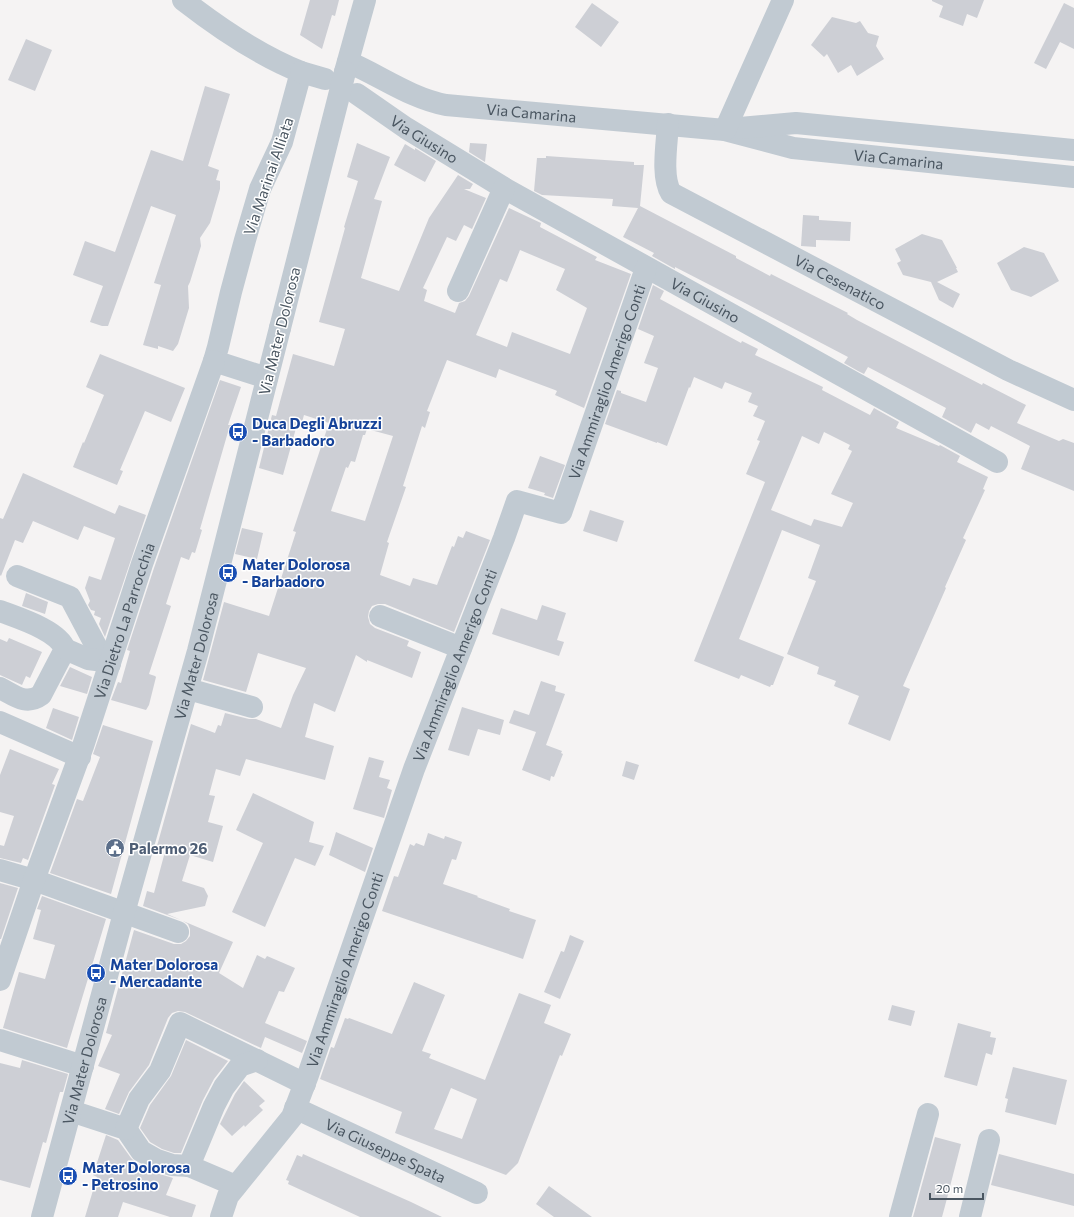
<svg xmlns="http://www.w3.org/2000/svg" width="1074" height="1217" font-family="Commissioner,sans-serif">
	<rect width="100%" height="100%" fill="#f5f3f3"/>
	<path fill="#cdcfd5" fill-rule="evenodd" d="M310,0H339L335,16L332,15L322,49L300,35Z
		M932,0H984L977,18L967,14L963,26L939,17L943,6L932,1Z
		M592,3L619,22L601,47L575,27Z
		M1064,3L1074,8V49L1060,42L1046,69L1034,63Z
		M832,17L856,23L860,21L868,33L879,36L876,46L884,59L857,76L851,65L838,73L827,54L824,57L811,45Z
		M26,39L52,50L35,91L8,80Z
		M205,86L230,94L208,166L219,170L216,180L220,181V189L210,223L200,238L201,246L190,282L188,286L189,308L178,344L173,351L158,346V349L143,345L161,285L154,283L176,215L151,206L108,326H102L90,322L103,286L73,275L85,241L115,252L151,150L183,161Z
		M357,143L390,157L374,199L382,201L361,278L399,291L429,218L458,175L473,184L470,189H464L486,198L472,229L464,225L456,241L447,237L423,288L427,290L424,301L455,313L459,303L465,301L469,296L509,208L541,223L540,227L597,257L595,260L631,274L584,408L555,395L557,391L555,390L499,369L496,378L447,360L427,411L430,412L425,428L422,426L403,486L406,487L387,542L389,543L380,575L410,586L413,578L437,585L452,546L454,547L458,536L463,538L466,531L490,540L454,632L385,604H378L372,606L369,611L368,617L370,624L375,628L409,641L407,646L421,652L412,678L367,660V662L356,655L335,712L314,703L305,737L334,746L325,780L246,759L240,776L216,769L209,795L215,796L208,822L223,826L213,862L190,855L182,881L204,888L208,896L205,906L167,914L181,920L143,906L147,891L154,893L159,874L166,848L157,846L191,724L215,733L218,725L221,726L225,713L249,719H256L281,728L293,695L306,668L258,653L246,692L203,680L224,602L269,616L296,532L293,531L329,423L304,415L302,422L298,421L283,475L259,468L272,415L276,416L293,354L334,366L345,329L319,322L345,228L344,227L358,181L347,177ZM520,250L565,269L556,290L587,308L570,354L512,332L507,347L476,335L500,279L507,282ZM367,429L393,436L365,521L331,511L346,467L348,468L351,461L355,462L363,435H365Z
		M470,143L487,144L485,162L469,152Z
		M405,144L415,150V148L436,161L425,182L394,165Z
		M546,156L634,162V165H644L640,206L736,256V258L770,276L771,274L848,313L847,314L857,320L982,385L983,383L1026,405L1017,423L1059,441L1063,439L1074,443V491L1021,469L1030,446L991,426L989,430L976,423L971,433L942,417L946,408L868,367L864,374L858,371L844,363L848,357L745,303L675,267V269L652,256L654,253L623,237L638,208L612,206L613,199L542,195L534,191L537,158H546Z
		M803,215L819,216V220L851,222L850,241L816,240V247L801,246Z
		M922,234L942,240L957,268H956L958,272L937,282L960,294L953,308L939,300L931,282L903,275L897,263L901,261L895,249Z
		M1024,247L1044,253L1059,281L1031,297L1011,290L997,263Z
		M653,285L664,291L660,299L741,343L742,341L758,349L755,355L823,387L822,390L870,415L874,408L899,422L896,428L939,446L940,445L960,456L957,462L988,477L983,489L985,490L963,538L966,540L945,587L946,588L903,686L910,689L890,741L848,724L859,696L834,686L836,681L817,674L819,667L787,654L816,581L808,578L820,545L782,530L739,639L784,657L773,685H771L770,687L741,675L739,679L694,661L765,482L746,474L760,441L757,440L765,421L753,416L758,406L748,402L752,393L725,382L722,389L694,377L690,388L689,387L667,446L657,442V443L605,424L617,390L621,391V393L646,402L658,368L644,363L654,336L638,329ZM824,432L850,445L848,449L852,451L831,494L853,503L842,527L814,519L811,526L771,510L802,436L819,444Z
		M100,354L185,388L171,422L145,411L120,470L123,471L117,485L73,467L83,442L84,443L104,395L86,387Z
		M220,380L241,387L228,425H230L200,529L202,530L195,553L192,552L189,560L181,557L166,604L171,606L149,674L155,676L156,677L149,705L146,710L111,700L118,682L121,683L130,651L127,650L154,568Z
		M540,456L565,465L553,498L544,495L545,493L528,488Z
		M23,473L115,514L119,505L146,515L105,637L99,624L101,618L94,615L95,611L91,610L88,605L90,601L85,588L89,576L101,580L115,538L84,526L78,540L33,521L23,543L15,540L1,576L0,575V518L3,519Z
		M590,510L624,521L617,542L583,531Z
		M242,528L263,533L257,559L235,554Z
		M26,593L48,602L45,614L22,606Z
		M542,605L566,613L557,640L564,642L559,656L492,634L501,608L537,620Z
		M9,638L42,652L30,678L26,676L22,685L0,675V639L7,642Z
		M70,667L92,677L87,694L60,686Z
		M541,681L556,686L555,691L565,694L546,745L562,751L561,753L563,754L554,777L551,776L550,781L522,770L536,732L509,723L514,710L529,715Z
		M462,707L504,720L500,735L478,729L469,756L448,750Z
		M53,708L79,717L72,740L46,728Z
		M103,725L153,741L111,894L50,873L77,799L83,801L100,757L93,754Z
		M10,749L59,769L52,784L55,785L28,860L23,858L21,863L0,858V845L4,846L14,816L0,812V775Z
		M369,757L384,761L379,777L390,780L387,788L392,790L384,818L353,809Z
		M626,761L639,765L634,780L622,776Z
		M253,793L314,822L309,842L324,846L315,866L295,858L265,927L232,912L263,843L236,830Z
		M336,832L373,848L365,872L329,855Z
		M428,833L444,839L445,836L462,842L456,860L452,859L443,884L478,896L477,897L510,909L509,911L536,920L523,959L382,911L394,876L398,877L410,844L414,846L416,843L424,846Z
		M0,883L18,888L1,939H0Z
		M42,896L106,919L67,1048L3,1028L19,972L45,979L55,945L33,939L41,910L37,909Z
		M183,921L233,942L219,973L243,988L257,955L265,959L267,956L295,968L284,992L279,991L265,1023L307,1041L302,1053L265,1037L261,1048L185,1012L178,1011L172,1013L168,1018L149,1065L129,1092L119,1114L105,1109L120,1074L98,1066L112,1035L106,1033L134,930L174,944H181L186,941L190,936V929L188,924Z
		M570,935L584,941L560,999L544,992L561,951L564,952Z
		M414,982L445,995L422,1051L431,1054L429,1058L485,1080L519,993L551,1005L544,1023L571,1034L562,1056L560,1055L518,1163L506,1175L395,1133L402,1112L320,1079L331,1047L334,1048L345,1018L348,1019L349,1018L392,1034ZM451,1088L477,1099L462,1139L434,1129Z
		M892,1005L915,1011L911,1026L888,1020Z
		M958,1023L991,1032L990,1037L996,1038L992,1055L986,1053L977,1086L944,1077Z
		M186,1040L228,1061L214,1079L203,1100L181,1153H174L162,1149L150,1142L140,1128L150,1105L171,1076Z
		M22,1060L68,1074L63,1092H60L46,1143L43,1142L30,1188L0,1180V1063L20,1068Z
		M1013,1067L1067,1080L1056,1125L1005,1112L1008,1099L1005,1098Z
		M244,1081L265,1101L259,1106L263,1110L245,1127L244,1125L232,1136L220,1124L235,1094Z
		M106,1135L118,1140L131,1158L135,1162L153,1172L173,1178L166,1195L196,1205L192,1217H170L123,1202L118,1217H85L97,1177L93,1175Z
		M935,1137L961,1144L945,1206L942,1217H913Z
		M303,1154L411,1202L442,1217H360L288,1184L289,1181L286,1180L297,1155L302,1157Z
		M999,1154L1074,1174V1206L991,1185Z
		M549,1186L592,1217H554L536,1204Z"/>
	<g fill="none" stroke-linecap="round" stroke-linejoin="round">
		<g stroke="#c1cad2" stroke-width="22">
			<path d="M183,0C219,28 258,55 301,72L282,142L260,189L245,240L231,292L218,347L214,361L267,378"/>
			<path id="s1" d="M348,62C381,76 410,98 446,105L725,130L793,148L1074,177"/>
			<path d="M301,72L325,79"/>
			<path d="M345,72L365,0"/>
			<path id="s2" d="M357,94L406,128L504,188L997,462"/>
			<path id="s3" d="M668,124C667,143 661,177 671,193L1008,370L1074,400"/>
			<path d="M740,128L796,123L1074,150"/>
			<path d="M725,130L783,0"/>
			<path d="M458,291L504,188"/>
			<path d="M17,576L70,597L104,661L110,664"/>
			<path d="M0,611C18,618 58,630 65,649L41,695C26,706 14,695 0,688"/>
			<path d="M380,616L461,648"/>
			<path d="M65,649L88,659L104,661"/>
			<path d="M188,689L252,707"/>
			<path d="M0,722L80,757"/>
			<path d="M0,870L34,880L178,932"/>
			<path id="s4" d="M0,980L34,880L83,746L142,564L214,361"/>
			<path d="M0,1040L83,1066"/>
			<path id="s5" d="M295,1108L477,1193"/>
			<path d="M71,1111L126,1129L141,1151L157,1160L172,1165L189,1166L236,1186"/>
			<path d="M126,1129L139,1099L160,1071L180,1023L305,1084"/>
			<path d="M189,1166L214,1106L224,1087L240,1066L257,1060"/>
			<path id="s6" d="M42,1217L124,913L198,651L280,328"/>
			<path id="s7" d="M221,1217L228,1196L292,1117L308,1075L414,769L504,538L517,501L561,513L646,268"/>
			<path d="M900,1217L928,1114"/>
			<path d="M970,1217L989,1140"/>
		</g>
		<path stroke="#c1cad2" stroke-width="22" d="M280,328L345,72"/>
	</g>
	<defs>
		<g id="bus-disc" transform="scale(1)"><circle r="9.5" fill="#1a4fb4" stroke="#fff"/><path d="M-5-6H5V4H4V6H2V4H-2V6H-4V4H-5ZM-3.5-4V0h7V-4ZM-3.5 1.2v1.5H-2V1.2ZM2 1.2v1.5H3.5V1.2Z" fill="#fff"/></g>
		<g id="civic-disc" transform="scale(1)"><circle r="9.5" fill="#5c6f8a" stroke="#fff"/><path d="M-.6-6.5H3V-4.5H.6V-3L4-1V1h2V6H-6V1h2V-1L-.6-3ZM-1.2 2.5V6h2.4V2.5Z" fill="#fff"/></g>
	</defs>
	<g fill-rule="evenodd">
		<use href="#bus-disc" x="238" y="432"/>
		<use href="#bus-disc" x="228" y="573"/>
		<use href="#civic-disc" x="115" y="848"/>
		<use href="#bus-disc" x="96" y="973"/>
		<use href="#bus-disc" x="68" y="1176"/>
	</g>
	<g text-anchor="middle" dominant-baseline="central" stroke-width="3" stroke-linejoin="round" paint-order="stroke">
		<g font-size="15" fill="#4a5661" stroke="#fff">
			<text stroke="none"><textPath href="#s1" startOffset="193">Via Camarina</textPath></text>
			<text stroke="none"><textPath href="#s2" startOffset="81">Via Giusino</textPath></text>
			<text stroke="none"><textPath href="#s1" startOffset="564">Via Camarina</textPath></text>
			<text transform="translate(268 176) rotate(-71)">Via Marinai Alliata</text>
			<text stroke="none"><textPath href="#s3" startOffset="261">Via Cesenatico</textPath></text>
			<text stroke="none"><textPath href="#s2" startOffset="405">Via Giusino</textPath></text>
			<text transform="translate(279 331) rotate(-76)">Via Mater Dolorosa</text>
			<text stroke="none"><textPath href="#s7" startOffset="964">Via Ammiraglio Amerigo Conti</textPath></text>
			<text stroke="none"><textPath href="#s4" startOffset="380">Via Dietro La Parrocchia</textPath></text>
			<text stroke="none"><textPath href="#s6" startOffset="582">Via Mater Dolorosa</textPath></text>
			<text stroke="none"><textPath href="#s7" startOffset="604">Via Ammiraglio Amerigo Conti</textPath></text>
			<text stroke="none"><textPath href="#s7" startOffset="280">Via Ammiraglio Amerigo Conti</textPath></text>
			<text stroke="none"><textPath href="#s6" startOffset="162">Via Mater Dolorosa</textPath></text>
			<text stroke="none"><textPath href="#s5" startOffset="100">Via Giuseppe Spata</textPath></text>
		</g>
		<g font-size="15" font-weight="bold" fill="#164399" stroke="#fff" text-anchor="start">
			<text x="252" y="423">Duca Degli Abruzzi<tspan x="252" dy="17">- Barbadoro</tspan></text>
			<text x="242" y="564">Mater Dolorosa<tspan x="242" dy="17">- Barbadoro</tspan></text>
			<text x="110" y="964">Mater Dolorosa<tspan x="110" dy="17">- Mercadante</tspan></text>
			<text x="82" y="1167">Mater Dolorosa<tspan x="82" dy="17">- Petrosino</tspan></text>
		</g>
		<g font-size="15" font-weight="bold" fill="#4e5e75" stroke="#fff" text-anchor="start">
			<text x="129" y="848">Palermo 26</text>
		</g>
	</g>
	<path d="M930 1193v6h53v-6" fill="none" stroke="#4a5661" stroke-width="2"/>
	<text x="936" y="1193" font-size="12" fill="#4a5661" stroke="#ffffff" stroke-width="3" paint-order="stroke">20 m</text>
</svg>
